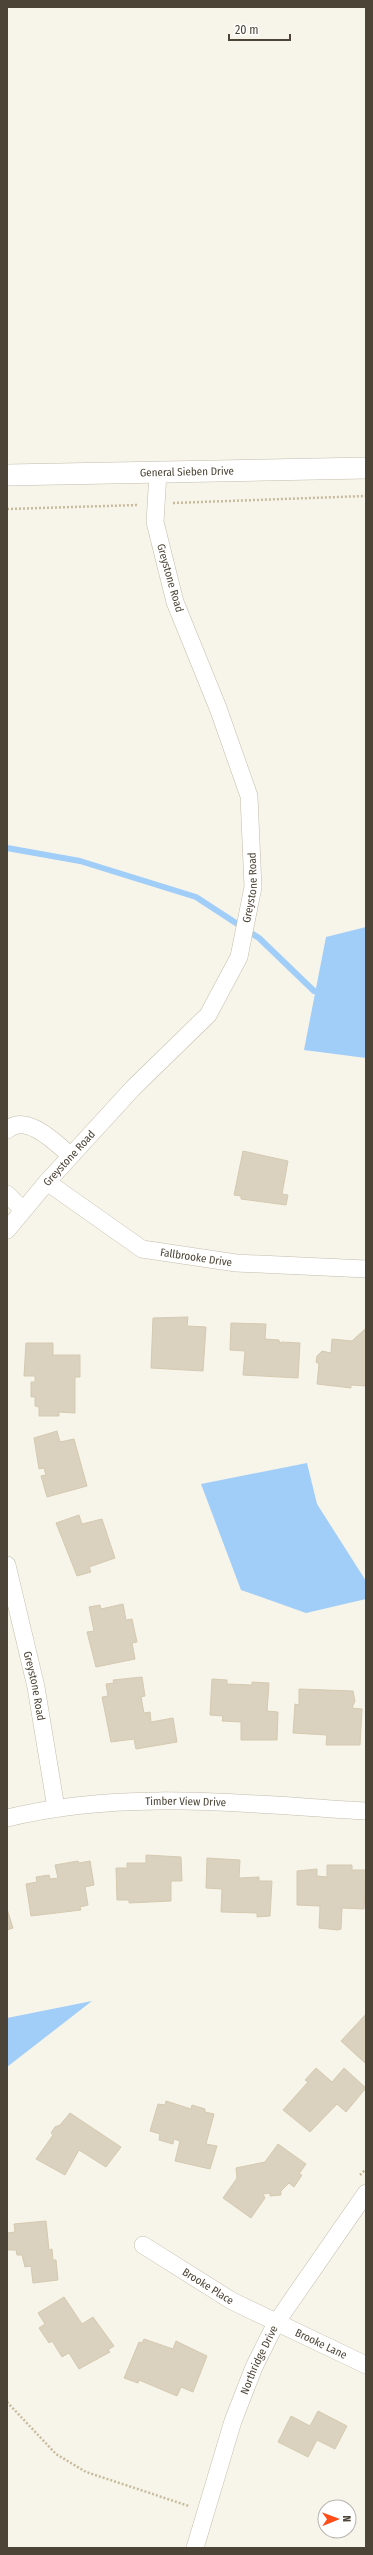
<svg xmlns="http://www.w3.org/2000/svg" width="373" height="2555" font-family="'Fira Sans Condensed',sans-serif">
	<rect width="100%" height="100%" fill="#f7f4ea"/>
	<path fill="#a1cef8" d="M366,927V1058L304,1050L326,937Z
		M307,1463L317,1504L366,1581V1599L306,1613L241,1590L201,1484Z
		M92,2001L7,2067V2018Z"/>
	<g fill="none" stroke-linecap="round" stroke-linejoin="round">
		<path stroke="#a1cef8" stroke-width="6" d="M7,848L80,861L196,897L259,938L314,991L322,994"/>
	</g>
	<path fill="#dad1be" stroke="#d5cab0" d="M243,1151L288,1161L282,1194L288,1195L286,1205L241,1199V1196L234,1195Z
		M188,1317L187,1326L206,1327L203,1371L151,1368L153,1318Z
		M231,1323L266,1324L265,1339L279,1340L280,1345L281,1342L300,1343L298,1378L243,1375L245,1351L230,1350Z
		M366,1328V1386L351,1385V1388L317,1384L319,1364L316,1362L317,1356L322,1351L331,1353L332,1339L352,1341Z
		M26,1343H53V1355H80V1377H75V1413L59,1412V1416H39V1407L35,1406V1397H31V1382H35V1376H24Z
		M57,1431L60,1442L74,1439L87,1486L47,1497L41,1476L46,1475L44,1468L39,1469L34,1438Z
		M79,1515L82,1524L102,1519L115,1558L89,1567L91,1572L77,1576L56,1523Z
		M123,1604L126,1620L132,1619L137,1642L132,1643L135,1659L96,1667L87,1632L94,1631L89,1607L100,1605L101,1609Z
		M142,1677L145,1696L141,1697L144,1713L150,1712L151,1722L173,1718L177,1742L136,1749L134,1739L111,1742L102,1697L108,1696L106,1684L114,1683L113,1680Z
		M212,1679L227,1680V1684L252,1685V1682L269,1683L267,1711L278,1712L277,1740H241V1722L222,1721L223,1716L210,1715Z
		M299,1689L353,1691L355,1701L352,1708L362,1709L360,1745H326L327,1735L293,1733L295,1704L299,1705Z
		M146,1855L181,1857L182,1881H171V1901L129,1903V1900H117L116,1868H127V1863H146Z
		M207,1858L240,1860L239,1878L259,1877V1881H272L270,1916L257,1917V1913L221,1912L222,1889L206,1888Z
		M78,1861L79,1863L90,1861L94,1885L85,1887L88,1905L80,1907L81,1910L31,1916L26,1884L37,1882L36,1877L49,1875L50,1879L58,1878L55,1865Z
		M327,1865H352V1870H366L364,1909L342,1908L341,1929L338,1930L319,1928L320,1906L297,1905V1871L317,1869V1876L327,1877Z
		M7,1909L13,1928L7,1930Z
		M366,2014V2063H365L341,2041Z
		M316,2068L332,2082L344,2068L366,2088L346,2112L337,2104L310,2132L283,2110L308,2082L305,2080Z
		M166,2101L191,2109L192,2105L205,2109V2112L214,2114L206,2144L217,2146L210,2169L175,2161L180,2141L174,2139L173,2144L159,2140L160,2134L150,2131L158,2104L165,2105Z
		M70,2113L121,2147L106,2167L79,2150L65,2175L36,2159L53,2135L51,2133L55,2127L60,2125Z
		M278,2144L306,2164L299,2174L302,2175L294,2187L289,2183L281,2191V2195L270,2196V2193L263,2194L265,2198L251,2218L223,2198L237,2178L236,2168L265,2162Z
		M46,2221L49,2250L52,2249L53,2260H56L58,2280L33,2283L31,2266L25,2267L22,2255H17L16,2250H7V2233L15,2232L14,2224Z
		M64,2297L82,2324L93,2317L114,2346L108,2350L110,2352L79,2369L69,2353L62,2357L52,2341L49,2343L39,2328L45,2324L38,2313Z
		M144,2339L173,2349L176,2341L207,2356L193,2392L181,2387L177,2396L139,2380L138,2383L124,2378L139,2342L142,2343Z
		M318,2411L347,2426L335,2449L317,2440L308,2457L278,2442L291,2416L310,2426Z"/>
	<g fill="none" stroke-linecap="round" stroke-linejoin="round">
		<g stroke="#c3bdab" stroke-width="18">
			<g id="minor">
				<path d="M7,1130C26,1112 57,1144 71,1156"/>
				<path id="s1" d="M47,1182L142,1249L236,1263L366,1269"/>
				<path d="M7,1194L23,1210"/>
				<path id="s2" d="M7,1230L47,1182L133,1088L208,1015L239,957L253,887L249,796L218,708L175,602L155,522L158,473"/>
				<path id="s3" d="M7,1565L36,1687L56,1808"/>
				<path id="s4" d="M7,1818C125,1789 246,1804 366,1811"/>
				<path id="s5" d="M143,2245L232,2301L366,2365"/>
				<path id="s6" d="M195,2548L233,2421L254,2367L276,2323L366,2193"/>
			</g>
		</g>
		<g stroke="#c3bdab" stroke-width="22">
			<g id="tertiary">
				<path id="s7" d="M7,475L366,468"/>
			</g>
		</g>
		<path stroke="#c7bb9b" stroke-width="2.5" stroke-dasharray="2 2" stroke-linecap="butt" d="M173,503L366,496
			M7,509L138,505
			M360,2175L366,2169
			M7,2402L56,2454L86,2472L189,2506"/>
		<use href="#minor" stroke="#fff" stroke-width="17"/>
		<use href="#tertiary" stroke="#fff" stroke-width="21"/>
	</g>
	<g text-anchor="middle" dominant-baseline="central" stroke-width="3" stroke-linejoin="round" paint-order="stroke">
		<g font-size="11" fill="#4c4537" stroke="#fff">
			<text stroke="none"><textPath href="#s7" startOffset="180">General Sieben Drive</textPath></text>
			<text transform="translate(170 578) rotate(74)">Greystone Road</text>
			<text stroke="none"><textPath href="#s2" startOffset="431">Greystone Road</textPath></text>
			<text stroke="none"><textPath href="#s2" startOffset="95">Greystone Road</textPath></text>
			<text stroke="none"><textPath href="#s1" startOffset="171">Fallbrooke Drive</textPath></text>
			<text stroke="none"><textPath href="#s3" startOffset="124">Greystone Road</textPath></text>
			<text stroke="none"><textPath href="#s4" startOffset="180">Timber View Drive</textPath></text>
			<text stroke="none"><textPath href="#s5" startOffset="77">Brooke Place</textPath></text>
			<text stroke="none"><textPath href="#s5" startOffset="204">Brooke Lane</textPath></text>
			<text stroke="none"><textPath href="#s6" startOffset="199">Northridge Drive</textPath></text>
		</g>
	</g>
	<rect width="373" height="2555" fill="none" stroke="#4c4537" stroke-width="16"/>
	<g transform="translate(337 2519) rotate(89)"><circle r="19" fill="#ffffff" stroke="#b7b5af"/>
	<path d="M0-3L7 15L0 10L-7 15Z" fill="#ff4c19"/>
	<text y="-6" font-size="11" font-weight="bold" text-anchor="middle" fill="#4c4537">N</text>
	</g>
	<path d="M229 34v6h61v-6" fill="none" stroke="#4c4537" stroke-width="2"/>
	<text x="235" y="34" font-size="12" fill="#4c4537" stroke="#ffffff" stroke-width="3" paint-order="stroke">20 m</text>
</svg>
